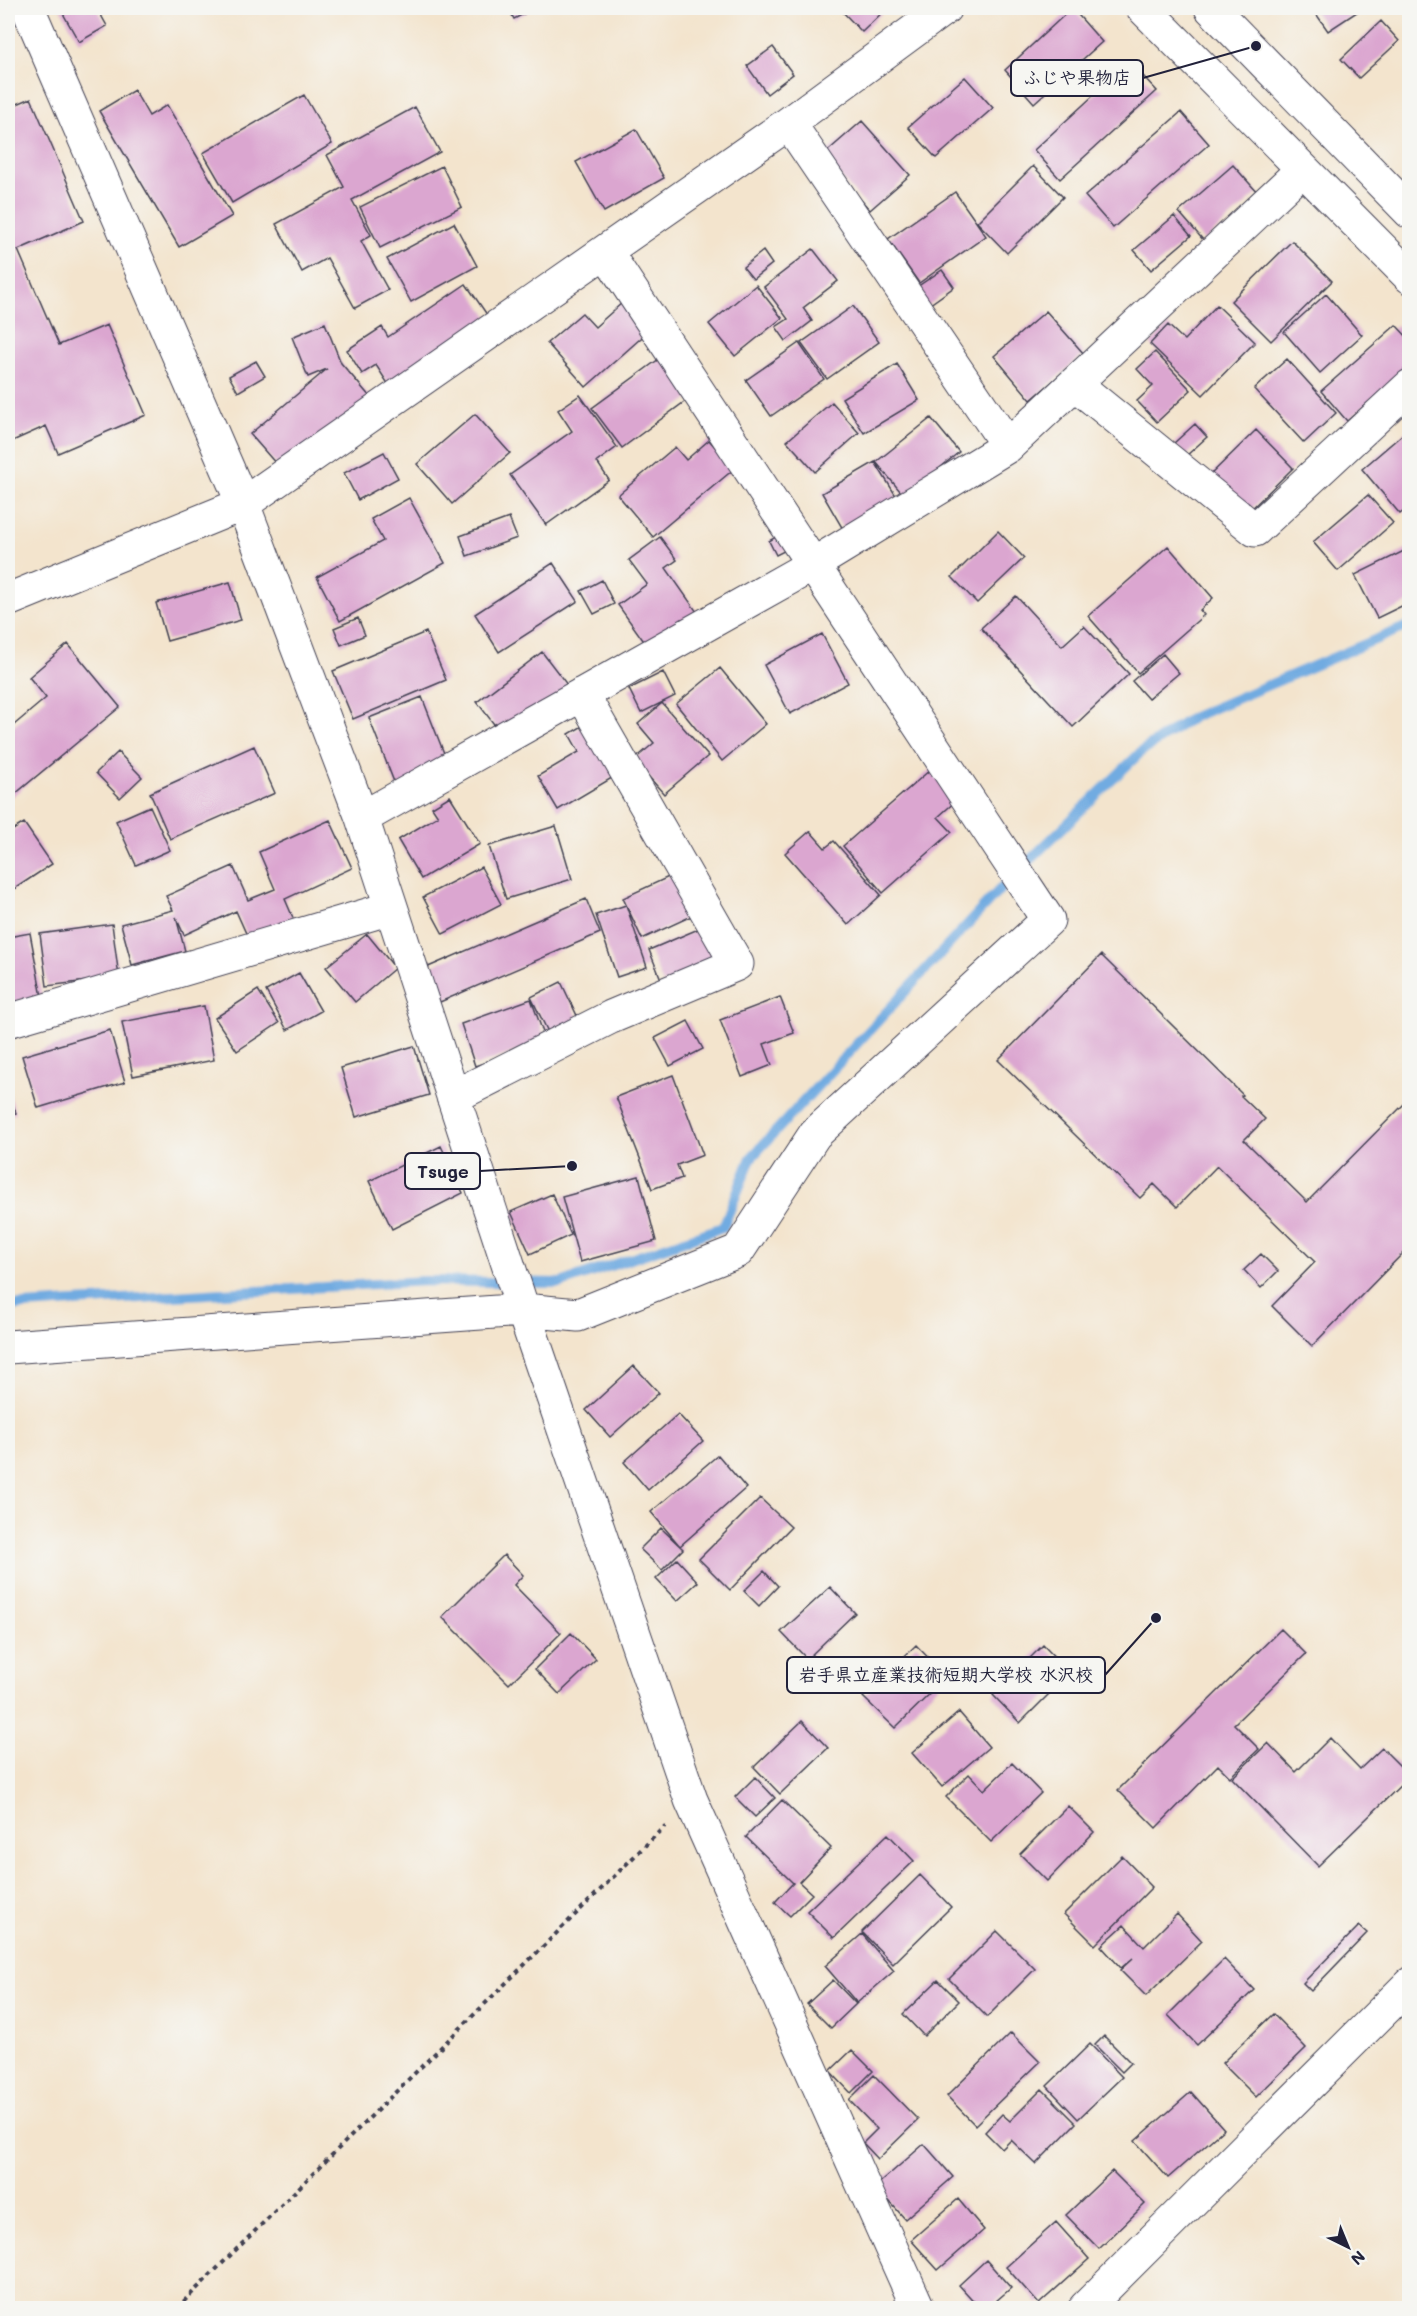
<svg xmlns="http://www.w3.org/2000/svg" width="1417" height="2316" font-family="Mali,'Klee One',sans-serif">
	<rect width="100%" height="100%" fill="#f6f6f2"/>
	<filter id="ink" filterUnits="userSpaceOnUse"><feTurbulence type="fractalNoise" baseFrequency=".0167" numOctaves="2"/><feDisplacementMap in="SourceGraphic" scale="12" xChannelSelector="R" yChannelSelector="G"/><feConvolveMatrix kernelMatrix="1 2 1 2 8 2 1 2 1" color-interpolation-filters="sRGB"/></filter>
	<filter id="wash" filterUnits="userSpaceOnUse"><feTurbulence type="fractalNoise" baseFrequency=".008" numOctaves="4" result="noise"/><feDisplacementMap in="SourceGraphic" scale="24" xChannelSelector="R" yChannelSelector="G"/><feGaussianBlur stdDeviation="1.35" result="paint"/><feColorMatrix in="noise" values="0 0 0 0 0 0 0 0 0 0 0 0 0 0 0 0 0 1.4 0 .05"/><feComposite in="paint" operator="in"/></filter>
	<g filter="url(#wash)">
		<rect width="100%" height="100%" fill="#f3e4cd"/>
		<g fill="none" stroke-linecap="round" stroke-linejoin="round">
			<path stroke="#71abe1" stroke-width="10" d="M8,1306L425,1281L561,1283L723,1227L751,1158L1004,885L1142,751L1193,717L1410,625"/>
		</g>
		<g id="blocks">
			<path fill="#dba6d0" d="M60,8H97L107,26L79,42Z
				M508,8H535L514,19Z
				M839,8H887L862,32Z
				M1072,8L1102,42L1034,103L1005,70Z
				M1312,8H1363L1328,31Z
				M1381,21L1399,41L1359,78L1341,59Z
				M773,47L793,74L767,94L747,66Z
				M1130,62L1157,91L1060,179L1034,150Z
				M965,77L993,108L936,158L908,127Z
				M134,90L149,116L167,105L232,216L179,247L99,111Z
				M304,95L332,144L232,203L203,153Z
				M31,98L84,221L18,250L59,345L107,325L146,415L58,453L46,426L8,443V108Z
				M415,107L440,152L352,200L371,235L361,241L388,290L355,308L327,258L302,272L276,224L344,187L327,155Z
				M1181,112L1209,144L1113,228L1085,196Z
				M862,121L910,175L870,210L822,156Z
				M636,129L664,178L604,212L576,162Z
				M1233,165L1258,193L1204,241L1179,212Z
				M442,166L462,207L380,248L360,207Z
				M1033,166L1063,197L1007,253L977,222Z
				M955,192L986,236L919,283L888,239Z
				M1174,216L1191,236L1151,270L1134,250Z
				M454,223L477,266L411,302L387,259Z
				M1292,241L1332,281L1271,341L1231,301Z
				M813,249L838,281L803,308L812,321L786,341L776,327L788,319L764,287Z
				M763,251L772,264L753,279L743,267Z
				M942,270L954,287L926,307L914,289Z
				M466,284L492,322L392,390L376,365L362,374L347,350L382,327L388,337Z
				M756,285L782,318L735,356L709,324Z
				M632,294L658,323L586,387L547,343L582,313L595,327Z
				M1326,294L1362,335L1320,373L1284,332Z
				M1217,305L1255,342L1203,395L1150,344L1168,325L1184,340Z
				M853,306L879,342L827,379L801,343Z
				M1046,311L1084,354L1031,400L994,356Z
				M325,323L341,363L371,398L284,473L250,434L327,369L308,377L292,337Z
				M1396,325L1410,340V365L1347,421L1321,391Z
				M799,343L824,379L771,416L746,380Z
				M670,351L699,391L622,448L592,408Z
				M1155,352L1191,390L1157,422L1137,401L1153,386L1137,369Z
				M1287,359L1336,413L1304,443L1254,389Z
				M256,361L265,376L238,392L229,376Z
				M897,364L919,400L864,433L842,398Z
				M580,395L617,447L597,462L609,480L546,525L510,475L572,431L558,410Z
				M832,402L859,433L815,472L787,441Z
				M475,414L510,453L452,504L417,464Z
				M931,418L959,452L905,497L876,462Z
				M1195,424L1207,437L1186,456L1174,443Z
				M1410,428V506L1400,514L1362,469Z
				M1256,430L1293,468L1239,521L1202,483Z
				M709,440L734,469L653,537L618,495L675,447L686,460Z
				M384,452L398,478L358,500L344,473Z
				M875,462L898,499L844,531L822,493Z
				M1368,495L1393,523L1338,571L1313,542Z
				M409,498L445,563L340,621L317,577L383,541L371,519Z
				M509,518L517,538L467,556L460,536Z
				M998,531L1024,558L977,603L952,577Z
				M784,532L792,547L776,555L769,541Z
				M660,537L677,560L666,568L697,612L648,647L618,605L647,584L629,560Z
				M1168,546L1213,598L1200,610L1204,615L1138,673L1088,616Z
				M1410,548V602L1377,618L1355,575Z
				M553,563L578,601L499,652L475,614Z
				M602,580L614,604L594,614L581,591Z
				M230,582L241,620L167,641L156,603Z
				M1016,596L1062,646L1084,626L1129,674L1073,727L981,628Z
				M358,618L365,635L341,645L334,628Z
				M426,632L446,680L353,719L333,671Z
				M822,634L848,683L790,714L764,665Z
				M68,644L120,707L9,799L8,797V730L46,698L29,677Z
				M542,652L568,686L503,736L477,702Z
				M1163,654L1179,673L1148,699L1132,681Z
				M720,668L766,724L722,761L676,704Z
				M663,672L675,696L641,713L629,689Z
				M422,697L449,766L396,787L369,718Z
				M662,703L708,756L664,794L634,760L654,743L638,724Z
				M596,718L627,769L558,810L538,776L579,752L569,734Z
				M254,746L275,793L170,839L150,793Z
				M118,752L142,777L120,798L96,773Z
				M931,769L957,800L938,817L952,832L883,893L843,846Z
				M450,796L480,844L421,879L398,840L438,816L432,807Z
				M150,806L170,850L136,865L116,821Z
				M330,820L352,868L285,899L294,920L249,940L236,911L184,935L176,917L185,951L132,965L121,924L173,910L166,896L233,866L248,900L275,889L259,852Z
				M24,823L52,864L8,893V833Z
				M556,826L572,879L506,899L489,846Z
				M810,831L825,848L834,841L881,895L848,925L785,853Z
				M481,867L501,904L443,934L423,897Z
				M675,874L694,915L642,939L623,898Z
				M586,899L600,933L440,1002L426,968Z
				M626,905L647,967L617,977L596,915Z
				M112,924L119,977L47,986L40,934Z
				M703,927L716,962L663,984L649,950Z
				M30,933L42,997L8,1003V937Z
				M367,934L395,968L355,1002L326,967Z
				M1101,955L1243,1095L1241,1096L1265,1119L1244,1140L1307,1202L1410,1098V1246L1312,1346L1272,1306L1315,1262L1217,1166L1177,1207L1154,1184L1140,1198L998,1060Z
				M299,973L321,1011L287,1030L266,991Z
				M561,982L580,1022L550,1036L531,997Z
				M258,990L279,1023L237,1051L215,1018Z
				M780,997L794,1033L764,1044L772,1065L742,1077L720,1020Z
				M531,999L546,1041L475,1066L461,1024Z
				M204,1006L214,1060L133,1076L122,1022Z
				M688,1021L703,1049L670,1066L655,1038Z
				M110,1030L125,1082L38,1108L22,1056Z
				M414,1046L429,1095L356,1117L341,1068Z
				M673,1075L703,1155L677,1165L682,1178L652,1189L616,1097Z
				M8,1091L16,1113L8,1116Z
				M441,1146L463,1193L392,1229L369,1181Z
				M639,1176L656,1241L580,1262L562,1197Z
				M552,1194L571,1235L530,1254L511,1212Z
				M1261,1254L1278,1271L1261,1288L1244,1270Z
				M634,1366L659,1393L610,1437L586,1410Z
				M678,1414L703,1441L648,1490L624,1462Z
				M718,1455L746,1488L680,1546L651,1512Z
				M760,1498L791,1527L730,1590L699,1559Z
				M661,1528L683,1549L662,1570L640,1549Z
				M504,1555L523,1575L514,1585L561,1633L509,1684L442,1617Z
				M677,1559L698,1582L677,1601L656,1579Z
				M764,1571L778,1586L759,1606L744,1591Z
				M830,1587L855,1613L807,1659L781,1632Z
				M1281,1629L1306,1654L1234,1724L1259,1749L1230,1777L1218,1765L1156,1828L1118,1790Z
				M571,1633L596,1659L559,1694L535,1669Z
				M916,1645L947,1677L895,1728L863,1697Z
				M1043,1645L1070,1673L1020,1723L993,1695Z
				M959,1712L989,1747L942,1787L912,1753Z
				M802,1721L828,1748L780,1794L754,1767Z
				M1330,1738L1360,1769L1382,1748L1410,1776L1318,1866L1232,1778L1268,1743L1296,1772Z
				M1012,1763L1041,1793L991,1842L946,1797L969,1774L984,1790Z
				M755,1777L775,1798L755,1817L735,1797Z
				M782,1800L831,1848L799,1882L812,1894L790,1916L775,1902L793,1883L746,1837Z
				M1068,1806L1094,1832L1047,1881L1020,1854Z
				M888,1834L914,1861L834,1938L807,1911Z
				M1122,1856L1152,1887L1095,1945L1064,1914Z
				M920,1875L951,1907L893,1964L862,1932Z
				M1177,1914L1202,1941L1146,1996L1120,1970L1133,1958L1121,1968L1101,1946L1124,1925L1144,1947Z
				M1359,1926L1367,1933L1311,1991L1303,1983Z
				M997,1931L1035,1969L987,2017L949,1979Z
				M862,1934L894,1971L857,2003L825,1966Z
				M1224,1959L1254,1990L1197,2045L1168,2015Z
				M833,1980L856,2004L831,2028L807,2004Z
				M938,1980L959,2001L924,2036L903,2014Z
				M1273,2014L1306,2048L1256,2097L1222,2063Z
				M1011,2033L1040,2062L975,2125L947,2096Z
				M1104,2036L1131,2063L1122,2072L1095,2045Z
				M1090,2044L1122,2077L1078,2119L1047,2086Z
				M852,2050L873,2071L851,2093L830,2071Z
				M874,2075L918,2120L878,2159L863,2143L877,2129L849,2100Z
				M1042,2089L1076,2123L1036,2164L1011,2140L1002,2149L985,2132L1002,2114L1010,2121Z
				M1191,2092L1224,2129L1168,2178L1135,2141Z
				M924,2144L953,2177L905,2219L876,2186Z
				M1112,2171L1145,2204L1099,2249L1066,2215Z
				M958,2199L984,2230L938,2270L911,2240Z
				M1056,2222L1089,2259L1039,2304L1006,2267Z
				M986,2260L1011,2288L988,2308H980L959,2285Z"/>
		</g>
	</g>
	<g filter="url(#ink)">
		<use href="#blocks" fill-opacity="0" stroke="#413f51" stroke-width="1.5"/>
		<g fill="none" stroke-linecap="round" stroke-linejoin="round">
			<g stroke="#413f51" stroke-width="35">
				<path id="minor" d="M1143,8L1410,277
					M1211,8L1410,212
					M789,123L1008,446
					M606,252L1048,920L815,1134L738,1251L578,1315L523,1310L691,1800L918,2308
					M1075,384L1255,530L1410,386
					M8,600L243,504L789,123L945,8
					M362,818L814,564L1008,446L1302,170
					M8,1021L391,908
					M453,1097L611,1017L737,964L582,694
					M8,1347L523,1310L362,818L243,504L28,8
					M1085,2308L1410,1984"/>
			</g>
			<path stroke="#413f51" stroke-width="4" stroke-dasharray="4.5 4.5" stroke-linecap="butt" d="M177,2308L665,1826"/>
			<use href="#minor" stroke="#fff" stroke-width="33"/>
		</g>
	</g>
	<path fill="none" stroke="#22223b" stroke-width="2" d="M1256 46L1143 78M572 1166L480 1171M1156 1618L1105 1675"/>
	<g fill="#22223b" stroke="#f6f6f2" stroke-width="2">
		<circle cx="1256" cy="46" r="6"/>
		<circle cx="572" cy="1166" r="6"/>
		<circle cx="1156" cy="1618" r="6"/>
	</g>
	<g fill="#f6f6f2" stroke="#22223b" stroke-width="2">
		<rect x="1011" y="60" width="132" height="36" rx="6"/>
		<rect x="405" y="1153" width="75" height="36" rx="6"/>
		<rect x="787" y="1657" width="318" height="36" rx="6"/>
	</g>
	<g font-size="18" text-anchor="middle" font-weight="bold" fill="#22223b">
		<text x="1077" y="84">ふじや果物店</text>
		<text x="443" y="1178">Tsuge</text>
		<text x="946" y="1681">岩手県立産業技術短期大学校 水沢校</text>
	</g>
	<rect width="1417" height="2316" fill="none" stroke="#f6f6f2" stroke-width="30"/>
	<g transform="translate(1348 2247) rotate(137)" stroke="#f6f6f2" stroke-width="4.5" paint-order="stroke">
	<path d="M0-4.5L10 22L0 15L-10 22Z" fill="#22223b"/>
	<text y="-9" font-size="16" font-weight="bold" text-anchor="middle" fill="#22223b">N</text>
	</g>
</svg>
